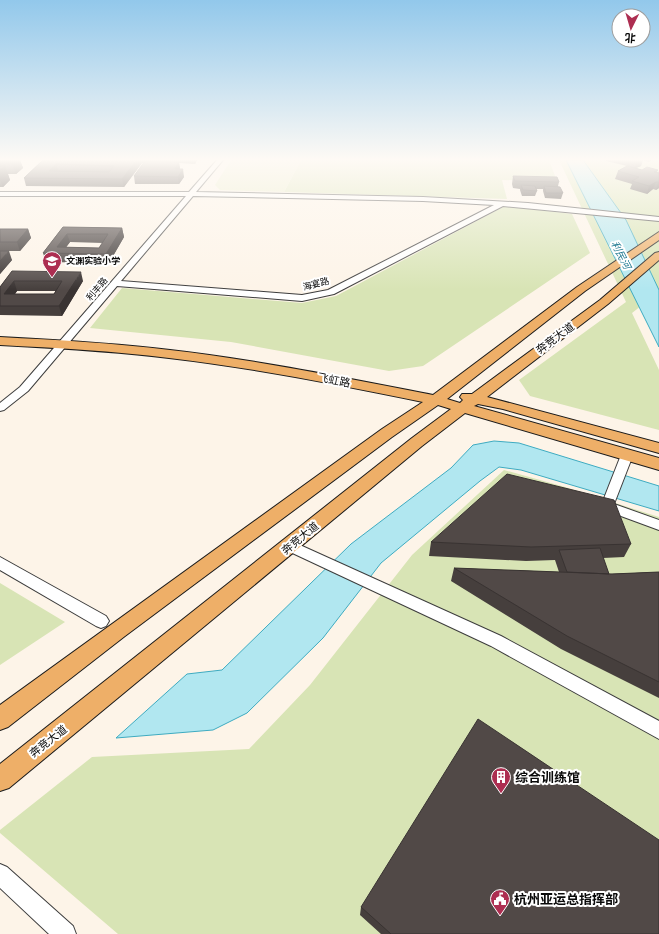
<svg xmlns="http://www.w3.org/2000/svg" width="659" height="934" font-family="'Crimson Pro','Noto Sans SC',serif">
	<rect width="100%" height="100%" fill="#fdf4e8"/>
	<path fill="#d8e4b5" d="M301,160H549L557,181L502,180L507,199L284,192Z
		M559,160H659V292L632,313L659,370V430L530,396L519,380L626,302Z
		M505,206L572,214L590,253L423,366L389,371L231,342L90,328L122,288L302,303L336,296Z
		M504,470L565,487L659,517V934H118L0,833V830L92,757L249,749L310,685L412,555Z
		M0,583L65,622L0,665Z"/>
	<path fill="#e7ecc6" d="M231,160H301L284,192L220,190L215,185Z"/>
	<path fill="#b1e7f0" stroke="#3eabc1" d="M566,160H583L626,220L659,290V347Z
		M494,441L519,443L659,486V511L521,470L499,467L480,481L381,563L323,638L247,713L213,730L116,738L187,674L222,670L351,544L451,468L473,445Z"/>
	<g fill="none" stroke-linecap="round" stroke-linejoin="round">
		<g stroke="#3d3d3d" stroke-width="2">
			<path id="minor" d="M217,160H223L196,192L423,197L528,203L659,217V221L503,206L334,294L302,301L117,286L28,391L4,410L0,411V403L20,387L186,196H0V192H189ZM193,196L423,201L494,205L328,290L302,295L121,281Z
				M627,451L633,455L614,504L659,520V530L602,509L601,506L621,455Z
				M291,541L501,636L659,721V739L491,646L286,550L284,546L286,542Z
				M0,557L106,616L109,621L106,626L101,628L96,626L0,570Z
				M0,864L7,867L73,926L76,934H49L0,888Z"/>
		</g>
		<g stroke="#1b1b1b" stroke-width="2">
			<path id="major" d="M659,232V240L585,291L447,399L460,403L463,400L460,397L462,394H472L600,300L655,253L659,252V260L608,304L487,397L659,443V453L503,409L478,404L474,406L659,458V470L465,413L422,446L9,788L0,791V764L412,438L451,409L438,405L392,437L125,636L8,727L0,730V705L382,429L423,402C339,385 255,368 169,358C113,351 57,348 0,345V337C57,340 113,343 170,350C258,360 346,378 433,395L577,287Z"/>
		</g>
		<use href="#minor" fill="#fff" fill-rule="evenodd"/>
		<use href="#major" fill="#eeaf68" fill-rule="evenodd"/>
	</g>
	<path fill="#463f3d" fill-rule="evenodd" d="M0,160H197L195,164L179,163L180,169L184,177L179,184H135L134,176L143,163H142L124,187L26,186L24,178L43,160H20L23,168L16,174H8L10,180L3,187H0Z
		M606,160H652L649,162L642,160L641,166L636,168L642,170H658L657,172L658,173L659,171V188L656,190L653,189L647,194L630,189L632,184L615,179L618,171L627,166L606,161Z
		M513,176L559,182L558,186L563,193L561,199L545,198L543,191V189H536L537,191L535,196H522L520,190V189L513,188L512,184Z
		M63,227L122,228L124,237L109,263L46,262L43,253ZM70,242L103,243L99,248L66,247Z
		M0,229H28L31,238L20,251H2L12,260L0,274Z
		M12,271L83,281L62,316L0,315V287ZM17,291H56L54,294H15Z
		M431,542L631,544L624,557L603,558L609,574L659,572V698L561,649L451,581L454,568L559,572L555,560L526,561L429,556Z
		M361,907L659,934H381L360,915Z"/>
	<path fill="#393332" d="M11,160H20L23,168L16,174Z
		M137,160H141L142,163L124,187L122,179Z
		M195,160H197L195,164Z
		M640,160H643L641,166L636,168L638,161Z
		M179,162L180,169H175Z
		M56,164L58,172L51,179L49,171Z
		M5,166L10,180L3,187L0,180V170Z
		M183,169L184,177L179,184L178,177Z
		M656,182L653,189L647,194L649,186Z
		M658,182H659V188L656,190Z
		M122,228L124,237L109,263L106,254Z
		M28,229L31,238L20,251L17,242Z
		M67,234L70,242L62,253L57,247Z
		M9,251L12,260L0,274V261Z
		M81,272L83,281L62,316L59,306Z
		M14,281L17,291L8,304L4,294Z"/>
	<path fill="#514947" stroke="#393332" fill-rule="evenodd" d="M43,160H137L122,179L24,178ZM56,164L114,166L109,172L49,171Z
		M145,161L179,162L175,169H183L178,177L134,176Z
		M0,166H5L0,170Z
		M627,166L642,170L647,167L658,170L654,172L659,173V182H656L649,186L632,181L639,177L618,171Z
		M513,176L557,177L559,182L515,181Z
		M521,185L535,186L537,191L523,190Z
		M544,186L560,187L563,193H546Z
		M63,227L122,228L106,254L43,253ZM67,234H108L99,248L57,247Z
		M0,229H28L17,242H0Z
		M0,251H9L0,261Z
		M12,271L81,272L59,306H0V287ZM14,281H62L54,294H4Z
		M507,474L614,500L631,544L531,547L431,542Z
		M600,548L609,574L567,572L559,550Z
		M454,568L612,574L659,572V682L567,636Z
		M478,719L659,840V934H391L361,907Z"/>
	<linearGradient id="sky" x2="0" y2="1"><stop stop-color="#92c8eb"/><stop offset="0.55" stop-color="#fefaf5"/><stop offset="1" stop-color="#fefaf5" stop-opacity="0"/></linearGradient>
	<rect width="659" height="290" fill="url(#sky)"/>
	<defs>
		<g id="school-pin" transform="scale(1)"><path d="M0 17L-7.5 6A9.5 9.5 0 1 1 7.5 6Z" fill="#ad2e51" stroke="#fff"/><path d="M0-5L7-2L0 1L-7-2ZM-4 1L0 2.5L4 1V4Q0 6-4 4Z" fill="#fff"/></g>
		<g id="building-pin" transform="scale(1)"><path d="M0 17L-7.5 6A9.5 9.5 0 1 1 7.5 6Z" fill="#ad2e51" stroke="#fff"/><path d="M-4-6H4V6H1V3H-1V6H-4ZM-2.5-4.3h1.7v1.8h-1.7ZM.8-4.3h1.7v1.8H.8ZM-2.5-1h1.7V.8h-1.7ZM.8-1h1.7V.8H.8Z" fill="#fff"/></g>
		<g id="civic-pin" transform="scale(1)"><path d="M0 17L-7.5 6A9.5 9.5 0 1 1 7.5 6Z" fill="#ad2e51" stroke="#fff"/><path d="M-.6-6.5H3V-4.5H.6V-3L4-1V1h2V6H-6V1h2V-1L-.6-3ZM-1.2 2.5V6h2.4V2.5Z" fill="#fff"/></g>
	</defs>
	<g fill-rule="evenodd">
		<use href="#school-pin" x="52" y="261"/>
		<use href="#building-pin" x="501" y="777"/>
		<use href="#civic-pin" x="500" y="899"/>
	</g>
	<g text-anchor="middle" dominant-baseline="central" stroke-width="4" stroke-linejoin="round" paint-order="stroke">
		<g font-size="9" font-weight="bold" fill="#0a0a0a" stroke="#fff" text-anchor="start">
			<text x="66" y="261">文渊实验小学</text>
		</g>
		<g font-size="9" fill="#0a0a0a" stroke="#fff">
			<text transform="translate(316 284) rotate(-14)">海宴路</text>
			<text transform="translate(97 289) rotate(-50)">利丰路</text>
		</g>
		<g font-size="10" font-style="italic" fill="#1e7890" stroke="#fff">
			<text transform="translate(621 255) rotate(63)">利民河</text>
		</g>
		<g font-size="11" fill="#0a0a0a" stroke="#fff">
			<text transform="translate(555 338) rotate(-36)">奔竞大道</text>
			<text transform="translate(334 380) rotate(11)">飞虹路</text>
			<text transform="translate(300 538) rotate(-39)">奔竞大道</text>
			<text transform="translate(48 741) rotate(-38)">奔竞大道</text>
		</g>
		<g font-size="13" font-weight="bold" fill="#0a0a0a" stroke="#fff" text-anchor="start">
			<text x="515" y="777">综合训练馆</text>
			<text x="514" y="899">杭州亚运总指挥部</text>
		</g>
	</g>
	<g transform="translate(631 28) rotate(185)"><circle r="19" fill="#ffffff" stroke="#9d9d9d"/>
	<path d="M0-3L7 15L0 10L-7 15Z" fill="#ad2e51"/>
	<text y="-6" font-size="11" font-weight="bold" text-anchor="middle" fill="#0a0a0a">北</text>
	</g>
</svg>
